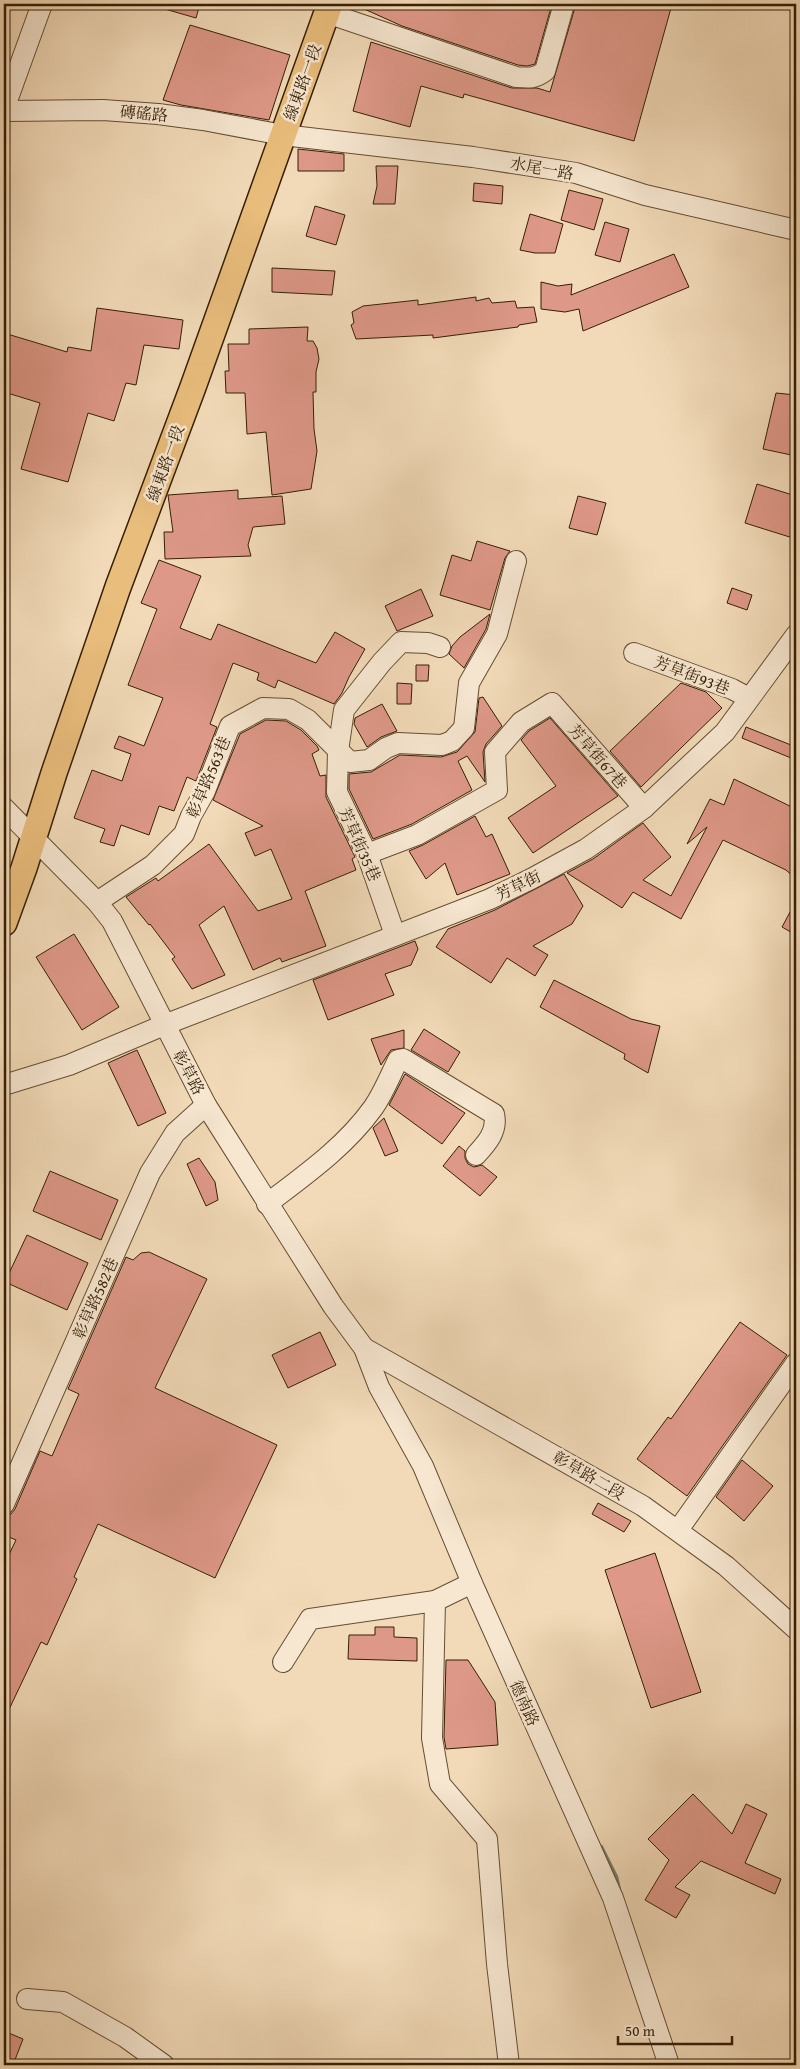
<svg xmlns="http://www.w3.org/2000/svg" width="800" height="2069" font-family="'Gentium Book Plus','Noto Serif TC',serif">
<rect width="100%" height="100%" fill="#f2dab8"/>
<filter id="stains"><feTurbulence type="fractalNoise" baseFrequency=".004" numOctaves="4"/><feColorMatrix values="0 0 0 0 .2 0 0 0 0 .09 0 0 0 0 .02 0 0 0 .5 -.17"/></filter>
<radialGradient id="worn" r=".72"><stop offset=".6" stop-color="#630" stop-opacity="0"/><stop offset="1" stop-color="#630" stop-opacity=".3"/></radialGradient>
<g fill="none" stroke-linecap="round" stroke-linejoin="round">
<path stroke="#727d6a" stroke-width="4.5" d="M601,1847L616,1877L619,1890"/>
</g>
<g fill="#de9888" stroke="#351f05">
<path d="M158,4H200L196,18L158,7Z"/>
<path d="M353,4H552L535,64L527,66L518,65L402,26Z"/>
<path d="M576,4H654L671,8L634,141L464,94L463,98L421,86L410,127L353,111L371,42L512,88H537L550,92Z"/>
<path d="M190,25L290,55L269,120L181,105L163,100Z"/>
<path d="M298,149L344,154V171H298Z"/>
<path d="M376,166H398L395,204H373L377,186Z"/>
<path d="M474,183L503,186L502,204L473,201Z"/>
<path d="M569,190L603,199L594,230L561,220Z"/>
<path d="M315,206L345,215L336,245L306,236Z"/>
<path d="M530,214L563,224L555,253H535L520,250Z"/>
<path d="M605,222L629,229L620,262L595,255Z"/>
<path d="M674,254L689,287L583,331L579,309L565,312L541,309V282L558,286L572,284L571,295Z"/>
<path d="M272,268L335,271L332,295L272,292Z"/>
<path d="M476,297V301L489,298L492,303L515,301L517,308L534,307L537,322L519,325L518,327L433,338V335L356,339L351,325L354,323L352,312L363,306L418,300V305Z"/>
<path d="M97,308L183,320L179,349L144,345L136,385L126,383L114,421L88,413L68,482L21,469L40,403L4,392V333L67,352L68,347L91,351Z"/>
<path d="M308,327L307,341H313L317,348L319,359L316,372V392H313L314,429L317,451L311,489L272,495L266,432L247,434L245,393H226L225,371H229L228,344H249V329Z"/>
<path d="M776,393L796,395V456L763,449Z"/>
<path d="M757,484L796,496V539L745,523Z"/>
<path d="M238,490V499L282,496L285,524L253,527L248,545L251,556L165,559L164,532H173L168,495Z"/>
<path d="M578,496L606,503L597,535L569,528Z"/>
<path d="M477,541L510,551L505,558L490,610L440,595L452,555L471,561Z"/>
<path d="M159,560L201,576L180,628L211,640L218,624L316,663L335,632L365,649L349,677L342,693L334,704L278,680L275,688L257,680L259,673L233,663L210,724L217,727L196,781L187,777L174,811L159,806L149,835L121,825L114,846L100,842L105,829L74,818L92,770L122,781L131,754L114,748L119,736L144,746L163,698L128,685L157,609L141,603Z"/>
<path d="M732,588L752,595L747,610L727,603Z"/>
<path d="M421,589L433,616L397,631L385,606Z"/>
<path d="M490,614L486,629L464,668L449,654L452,646L460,637Z"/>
<path d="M416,665H429L428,681H416Z"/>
<path d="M397,683L412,684L411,704H397Z"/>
<path d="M681,683L706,692L722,708L641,787L610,751Z"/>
<path d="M483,697L502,726L486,744L483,752L485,782L467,756L458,761L472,790L412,824L373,839L349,789V774L371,772L400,755L441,757L457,752L475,732L479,698Z"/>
<path d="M382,704L397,731L381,737L367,747L354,724L355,718Z"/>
<path d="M550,718L618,796L533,853L508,818L556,786L521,740L529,731Z"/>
<path d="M266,720L286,721L301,730L317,746L319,750L312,754L320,776L326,775V797L355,857L352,859L356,870L305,891L326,946L282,962L280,958L253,970L224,906L199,925L225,975L192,989L172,959L175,957L150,924L149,925L126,897L156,878L158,881L209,844L258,911L292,899L271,849L255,856L245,833L263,826L213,800L240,734Z"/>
<path d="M746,727L796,747V760L742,738Z"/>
<path d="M734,779L796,809V879L786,870L723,840L681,919L633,892L622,908L567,873L593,859L643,823L671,857L643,880L671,896L707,827L687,844L710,799L724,805Z"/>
<path d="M475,816L486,837L492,834L510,874L457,895L445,863L426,879L409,851L423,845Z"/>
<path d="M564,874L583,906L572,924L533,946L548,955L535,976L507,958L491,983L436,947L448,929L495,910Z"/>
<path d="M796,901V935L782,927Z"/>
<path d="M74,934L119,1007L82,1030L36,957Z"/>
<path d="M415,941L418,949L411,965L385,974L394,995L328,1020L313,980Z"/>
<path d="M554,980L631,1019L660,1026L648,1073L624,1059L625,1054L540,1007Z"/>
<path d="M424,1029L460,1052L448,1072L411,1050Z"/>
<path d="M404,1030V1048L391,1050L381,1065L371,1039Z"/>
<path d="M137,1050L166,1113L138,1126L108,1063Z"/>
<path d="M405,1074L465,1113L442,1144L389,1105Z"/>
<path d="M384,1118L398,1151L385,1156L373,1128Z"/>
<path d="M459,1146L465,1151V1158L468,1164L474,1167L482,1165L497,1177L480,1196L443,1166Z"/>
<path d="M199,1158L215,1182L218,1200L206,1206L187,1164Z"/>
<path d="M50,1171L118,1200L101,1240L33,1211Z"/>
<path d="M27,1235L88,1263L67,1310L5,1282Z"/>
<path d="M149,1252L207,1279L155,1388L277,1445L215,1578L98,1524L74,1577L77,1579L47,1645L41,1642L4,1720V1565L16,1540L4,1535V1516L11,1514L15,1509L40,1451L52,1456L79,1394L68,1389L126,1257L133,1260L141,1253Z"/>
<path d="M740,1322L787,1355L687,1496L637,1459L668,1417L671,1419Z"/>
<path d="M320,1332L336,1365L288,1388L272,1355Z"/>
<path d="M742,1460L773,1486L744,1521L716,1497Z"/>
<path d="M598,1503L631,1521L624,1532L592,1514Z"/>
<path d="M655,1553L701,1692L651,1708L605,1570Z"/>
<path d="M375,1627H394V1637L417,1638V1661L348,1659L349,1635H375Z"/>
<path d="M446,1660H468L495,1702L498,1745L446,1749L444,1737Z"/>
<path d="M693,1794L732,1834L746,1804L767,1814L745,1863L781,1879L775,1894L701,1861L675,1887L690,1895L676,1918L645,1900L669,1860L648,1839Z"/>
<path d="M4,2031L23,2039L13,2065H4Z"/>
</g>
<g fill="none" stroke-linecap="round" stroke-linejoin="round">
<g stroke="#644e32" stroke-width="22">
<g id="minor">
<path d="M327,13L516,77C528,78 535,79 545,71L564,4"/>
<path d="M4,109L42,4"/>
<path d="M4,111L103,110L158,114L203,120L283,135L473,157L576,173L645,195L796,230"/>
<path d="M634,653L732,689L749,698"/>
<path d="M4,808L97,902L112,921L206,1105L333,1306L364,1348L379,1387L423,1466L472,1583L613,1898L669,2065"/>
<path d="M367,854L417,835L497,790L495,752L521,722L552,703L644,808"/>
<path d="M97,902L153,865L184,834L191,816L205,791L230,726L263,708L289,709L308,720L350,762L369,760L386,748L398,743L442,745L452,741L464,728L469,683L497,634L516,561"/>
<path d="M395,935L367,854L337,792L338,751L344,710L382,662L401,642L428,643L440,647"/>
<path d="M4,1085L69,1065L164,1025L490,899L531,879L586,849L644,808L725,732L796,635"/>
<path d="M267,1204C305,1175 345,1147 373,1108C383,1094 390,1076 398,1060L403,1059L494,1114C498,1131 487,1143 476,1155"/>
<path d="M364,1348L643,1506L726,1566L796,1629"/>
<path d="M4,1504L150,1173L175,1133L206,1105"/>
<path d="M678,1530L796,1363"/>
<path d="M435,1601L432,1738L440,1784L487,1839L497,1964L509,2065"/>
<path d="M283,1662L310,1619L435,1601L472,1583"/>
<path d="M27,1999L63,2002L125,2037L164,2065"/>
</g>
</g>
<g stroke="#351f05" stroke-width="28">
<path id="major" d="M4,923L24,868L54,773L118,587L193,387L330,4"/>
</g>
<use href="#minor" stroke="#f7e7d1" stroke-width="20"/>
<use href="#major" stroke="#e9bd7c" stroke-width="25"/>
</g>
<g text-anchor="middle" stroke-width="5" stroke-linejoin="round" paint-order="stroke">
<g font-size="16" fill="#351f05" stroke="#f7e7d1">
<text transform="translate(302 82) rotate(-70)" y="6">線東路一段</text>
<text transform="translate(144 113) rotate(5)" y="6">磚磘路</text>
<text transform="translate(542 168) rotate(10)" y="6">水尾一路</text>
<text transform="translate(165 463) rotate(-70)" y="6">線東路一段</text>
<text transform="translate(692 675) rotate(21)" y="6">芳草街93巷</text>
<text transform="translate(598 756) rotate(49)" y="6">芳草街67巷</text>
<text transform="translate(208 777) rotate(-67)" y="6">彰草路563巷</text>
<text transform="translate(360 844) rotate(66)" y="6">芳草街35巷</text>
<text transform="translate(518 885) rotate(-26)" y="6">芳草街</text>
<text transform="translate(189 1072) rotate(62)" y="6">彰草路</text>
<text transform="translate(95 1298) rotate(-66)" y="6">彰草路582巷</text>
<text transform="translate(589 1475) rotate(30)" y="6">彰草路二段</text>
<text transform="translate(525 1703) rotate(66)" y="6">德南路</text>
</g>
</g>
<rect width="800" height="2069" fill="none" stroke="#f2dab8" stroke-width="20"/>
<rect x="5" y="5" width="790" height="2059" fill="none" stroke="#351f05" stroke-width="2.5"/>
<rect x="10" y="10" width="780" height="2049" fill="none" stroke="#351f05"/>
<path d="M618 2036v8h114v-8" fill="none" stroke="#351f05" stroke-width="2.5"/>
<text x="625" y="2036" font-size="15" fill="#351f05" stroke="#f7e7d1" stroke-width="4" paint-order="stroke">50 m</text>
<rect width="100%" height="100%" filter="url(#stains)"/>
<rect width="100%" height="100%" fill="url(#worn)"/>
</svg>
